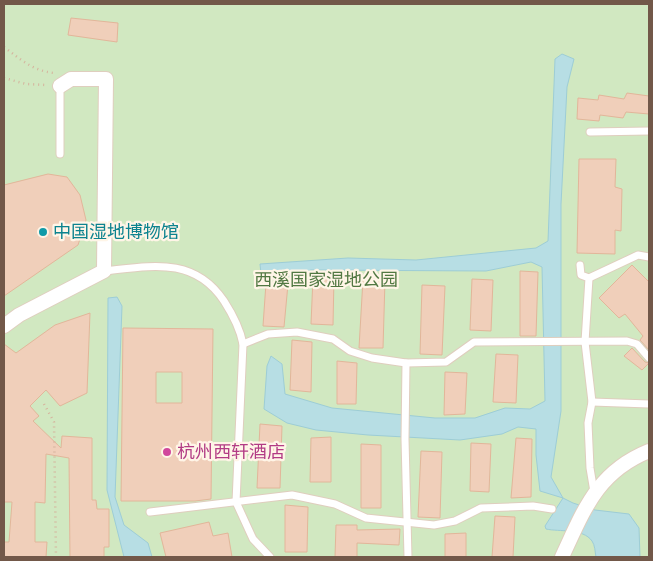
<svg xmlns="http://www.w3.org/2000/svg" width="653" height="561" font-family="Karla,'Noto Sans SC',sans-serif">
<rect width="100%" height="100%" fill="#fcf1e1"/>
<rect fill="#d1e8c1" x="4" y="4" width="645" height="553"/>
<g fill="#b7dee4" stroke="#9dcdd6">
<path d="M562,54L574,59L567,87L561,204V411L551,477L563,498L573,503L595,510L629,514L639,528L640,557H596C595,552 595,545 592,541C583,528 559,532 546,529L545,526L563,498L540,491L536,455V429L518,427L502,434L460,440L368,435L316,430L287,423L264,409L267,366L271,356L282,364L285,394L332,408L435,418H475L505,408L530,409L545,401L542,267L531,262L486,271L311,270L287,277L261,274L260,264L348,258L416,260L536,248L548,241L555,59Z"/>
<path d="M117,297L122,306L115,497L124,525L148,543L152,557H124L107,490L108,298Z"/>
</g>
<g fill="#f0cfba" stroke="#e2b69a" fill-rule="evenodd">
<path d="M71,18L118,23L117,42L68,35Z"/>
<path d="M627,93L649,96V114L626,112L623,118L600,115L599,121L577,119L578,98L598,100L599,95L624,99Z"/>
<path d="M579,159H616L615,187L622,189L621,231L615,230V254L577,253Z"/>
<path d="M48,174L67,177L80,195L86,220L78,245L4,296V185Z"/>
<path d="M632,265L649,282V350L640,340L643,336L625,314L619,318L599,298Z"/>
<path d="M520,271L538,272L536,336H520Z"/>
<path d="M313,277H334L333,325L311,324Z"/>
<path d="M363,279L385,280L383,348H359Z"/>
<path d="M472,279L493,280L491,331L470,330Z"/>
<path d="M266,283L288,284L284,327L263,326Z"/>
<path d="M422,285L445,286L442,355L420,354Z"/>
<path d="M90,313L87,393L60,406L46,390L30,406L39,416L33,421L61,448L62,436L92,438V500H96L97,509H109V547H104V557H70L69,458L46,454L45,503L35,502V542H47L46,557H4V542H9L12,502H4V344L16,353L55,325Z"/>
<path d="M123,328L213,329L211,499L195,501H121ZM156,372H182V403H156Z"/>
<path d="M292,340L312,342L311,392L290,390Z"/>
<path d="M632,348L645,362L649,363L642,370L624,356Z"/>
<path d="M496,354L518,355L516,403L493,402Z"/>
<path d="M337,361L357,363L356,404H337Z"/>
<path d="M445,372L467,373L465,414L444,415Z"/>
<path d="M260,424L282,426L280,488H257Z"/>
<path d="M331,437V482H310L311,438Z"/>
<path d="M516,438L532,439L531,497L511,498Z"/>
<path d="M471,443L491,444L489,492L470,491Z"/>
<path d="M361,444L381,445V508H361Z"/>
<path d="M421,451L442,452L440,518L418,517Z"/>
<path d="M285,505L308,507L307,552H285Z"/>
<path d="M495,516L515,517L513,557H492Z"/>
<path d="M209,522L213,536L228,533L232,557H166L160,533Z"/>
<path d="M336,525H357V530L400,529L399,545L357,543V557H335Z"/>
<path d="M466,533V557H445V534Z"/>
</g>
<g fill="none" stroke-linecap="round" stroke-linejoin="round">
<g stroke="#dfcebe" stroke-width="9">
<g id="lane">
<path d="M60,86V154"/>
<path d="M590,132L649,131"/>
<path d="M580,265L581,275L589,278L585,342L592,402L588,423L590,468L594,492"/>
<path d="M104,271C151,266 194,256 224,301C233,315 240,328 243,344L236,502L253,539L270,557"/>
<path d="M589,278L638,255L649,257"/>
<path d="M243,344L268,334L297,332L333,339L350,351L372,358L406,363L446,362L474,342L627,341L637,344L649,358"/>
<path d="M406,363L405,439L408,557"/>
<path d="M592,402L649,404"/>
<path d="M150,512L292,495L335,504L366,518L434,525L455,521L481,508L533,506L552,509"/>
</g>
</g>
<g stroke="#dfcebe" stroke-width="16">
<g id="street">
<path d="M4,326L19,315L104,271L106,79H71L60,86"/>
<path d="M562,557C584,510 597,472 649,451"/>
</g>
</g>
<g stroke="#d5b39d" stroke-width="2.5" stroke-dasharray="1 4" stroke-linecap="butt">
<path d="M4,47C20,59 33,71 54,73"/>
<path d="M4,78L26,84L46,85"/>
<path d="M44,404L54,422L56,557"/>
</g>
<use href="#lane" stroke="#fff" stroke-width="7"/>
<use href="#street" stroke="#fff" stroke-width="14"/>
</g>
<circle fill="#0f9aa8" stroke="#fff5e7" stroke-width="2" cx="43" cy="232" r="5"/>
<circle fill="#d1479c" stroke="#fff5e7" stroke-width="2" cx="167" cy="452" r="5"/>
<g text-anchor="middle" stroke-width="4.5" stroke-linejoin="round" paint-order="stroke">
<g font-size="18" fill="#0d838f" stroke="#fff5e7" text-anchor="start">
<text x="53" y="238">中国湿地博物馆</text>
</g>
<g font-size="18" fill="#517842" stroke="#fff5e7">
<text x="326" y="286">西溪国家湿地公园</text>
</g>
<g font-size="18" fill="#b23c85" stroke="#fff5e7" text-anchor="start">
<text x="177" y="458">杭州西轩酒店</text>
</g>
</g>
<rect width="653" height="561" fill="none" stroke="#725849" stroke-width="10"/>
</svg>
